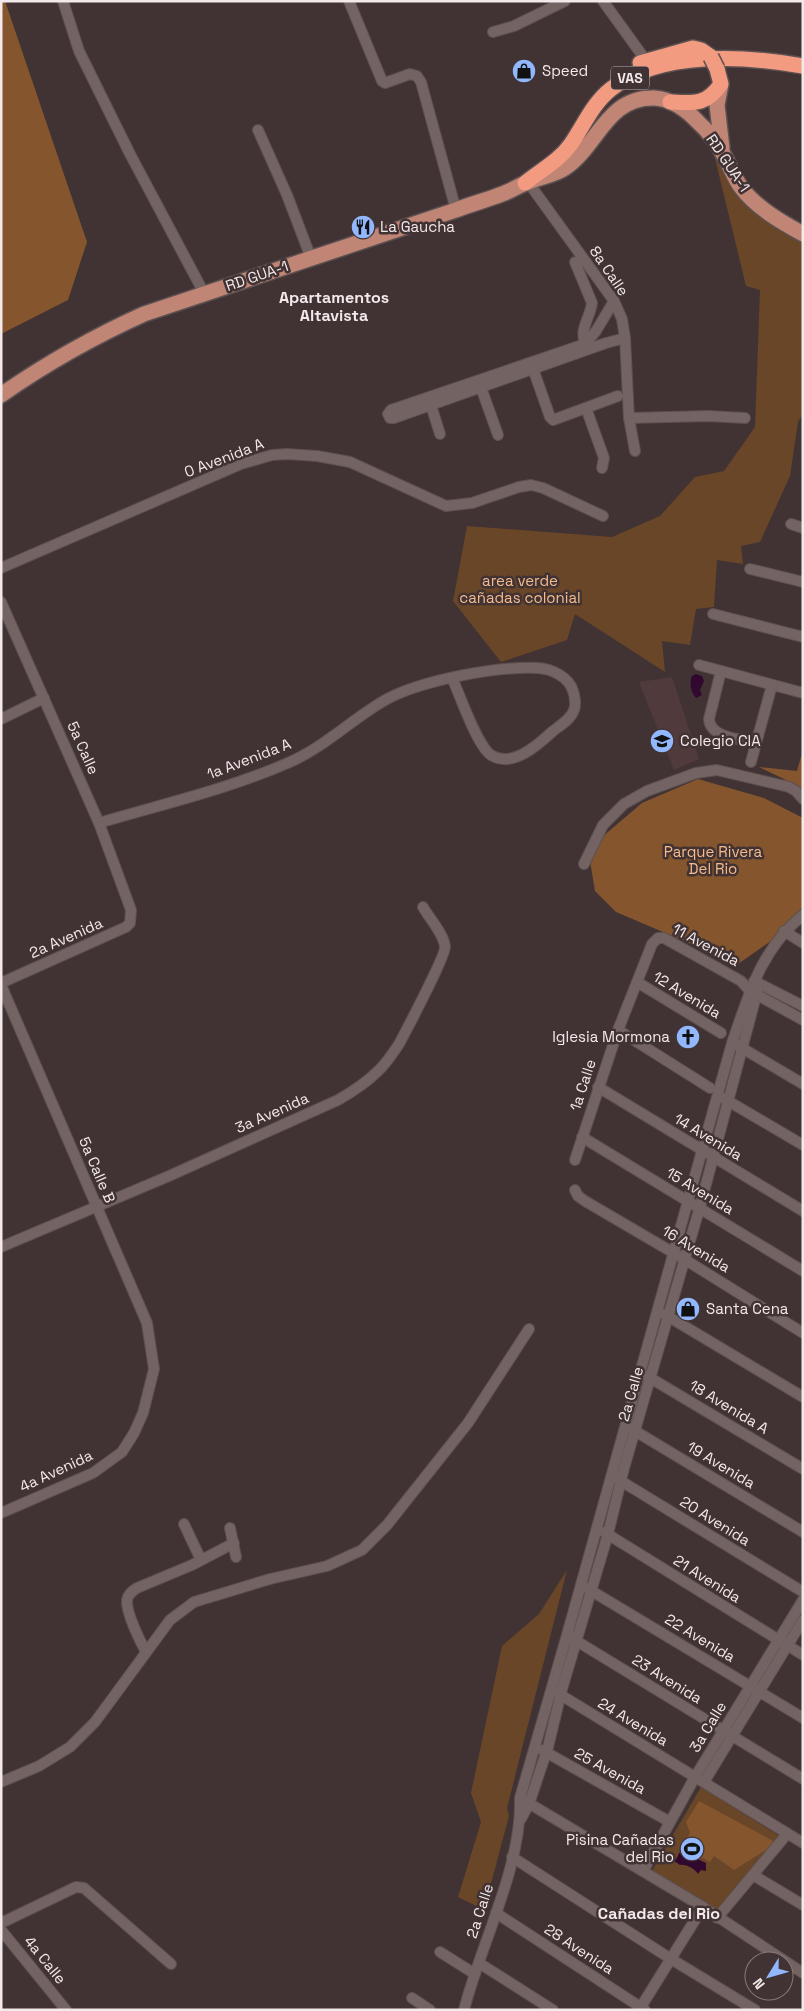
<svg xmlns="http://www.w3.org/2000/svg" width="804" height="2011" font-family="'Space Grotesk',sans-serif">
<rect width="100%" height="100%" fill="#413233"/>
<path fill="#503a3c" d="M672,677L699,759L674,770L639,682Z"/>
<g fill="#694628">
<path d="M712,146L736,190L777,229L803,242V414L798,422L790,476L760,542L741,546L743,564L717,560L714,607L696,609L690,645L662,641L665,672L575,614L567,640L501,662L453,601L467,526L612,537L660,516L695,477L724,471L755,427L760,290L746,286Z"/>
<path d="M567,1570L507,1808L509,1816L484,1910L458,1897L481,1822L471,1793L502,1646L539,1614Z"/>
<path d="M701,1787L781,1837L717,1917L652,1871Z"/>
</g>
<g fill="#85562d">
<path d="M1,1H5L87,242L68,300L1,334Z"/>
<path d="M803,750V798L784,779L759,767L797,771Z"/>
<path d="M698,779L764,798L803,818V907L778,936L738,964L616,912L595,891L588,849L642,803Z"/>
<path d="M699,1801L777,1843L734,1870L714,1856L710,1862L682,1846L690,1833L686,1822Z"/>
</g>
<g fill="#31092f">
<path d="M696,674L702,676L704,681L700,690L702,695L696,698C691,693 689,682 692,676Z"/>
<path d="M687,1851L693,1857L706,1863V1871L701,1870L698,1874C695,1869 686,1864 680,1865L674,1861L677,1858L679,1853Z"/>
</g>
<g fill="none" stroke-linecap="round" stroke-linejoin="round">
<g stroke="#5c5050" stroke-width="12">
<g id="street">
<path d="M63,1L79,51L130,154L204,293"/>
<path d="M349,1L382,81L385,83L410,74L417,76L421,82L456,210"/>
<path d="M603,1L642,55L644,61"/>
<path d="M493,32L514,26L565,1"/>
<path d="M258,130L287,195L311,258"/>
<path d="M528,182L614,301L622,319L625,338L629,418L635,451"/>
<path d="M575,262L592,303C590,319 577,331 587,347"/>
<path d="M614,301L596,331L585,344L391,410L388,414L390,418H394L606,343L625,338"/>
<path d="M531,363L550,417L553,420L618,396"/>
<path d="M479,382L498,435"/>
<path d="M429,399L440,434"/>
<path d="M586,408L604,458L602,468"/>
<path d="M629,418L708,416L745,418"/>
<path d="M791,524L803,528"/>
<path d="M1,568L241,464L272,455L287,454L317,456L350,462L446,506L472,503L519,487L531,485L543,488L603,516"/>
<path d="M750,569L803,582"/>
<path d="M1,602L99,823L131,910L130,923L126,927L1,983"/>
<path d="M713,614L803,637"/>
<path d="M699,665L803,693"/>
<path d="M721,671L709,719C710,738 741,739 756,743"/>
<path d="M1,719L44,698"/>
<path d="M751,762L772,685"/>
<path d="M99,823C163,804 229,789 290,762C326,746 353,718 387,699C423,680 497,666 538,668C552,669 569,677 573,691C575,696 576,706 574,710C571,719 561,725 553,731C539,744 512,769 491,755C477,746 460,695 452,678"/>
<path d="M584,864L603,825L624,804L647,791L696,773L717,770L789,787L796,791L803,799"/>
<path d="M784,931L803,943"/>
<path d="M754,981L803,1006"/>
<path d="M637,982L721,1033"/>
<path d="M1,985L147,1323L154,1369L143,1413L134,1433L122,1452L93,1473L1,1513"/>
<path d="M618,1030L710,1088"/>
<path d="M737,1045L803,1084"/>
<path d="M598,1087L803,1211"/>
<path d="M723,1098L803,1145"/>
<path d="M582,1137L803,1271"/>
<path d="M575,1160L618,1030L652,944L658,938H664L741,981L750,991L803,1020"/>
<path d="M575,1190L578,1196L585,1201L684,1259L803,1333"/>
<path d="M1,1247L169,1176L338,1100C352,1092 366,1083 378,1071C386,1064 393,1053 399,1044C406,1031 445,957 445,947C444,934 429,918 423,907"/>
<path d="M664,1314L803,1397"/>
<path d="M647,1376L803,1469"/>
<path d="M630,1428L803,1532"/>
<path d="M616,1478L803,1592"/>
<path d="M184,1524L201,1560"/>
<path d="M230,1528L236,1557"/>
<path d="M604,1532L803,1655"/>
<path d="M585,1587L803,1718"/>
<path d="M570,1637L803,1779"/>
<path d="M146,1652C140,1641 126,1613 127,1600C128,1594 132,1591 137,1588L192,1565L234,1543"/>
<path d="M556,1692L803,1843"/>
<path d="M542,1750L670,1822"/>
<path d="M1,1782L39,1766L70,1747L95,1722L170,1620L194,1602L270,1579L327,1566L362,1550L387,1525L468,1423L529,1329"/>
<path d="M704,1782L803,1620"/>
<path d="M525,1801L703,1907L803,1973"/>
<path d="M521,1819L529,1804L548,1747L562,1689L608,1534L624,1468L701,1203L759,985"/>
<path d="M512,1857L671,1959L755,2010"/>
<path d="M643,1871L695,1777L803,1600"/>
<path d="M753,1875L803,1905"/>
<path d="M496,1913L645,2010"/>
<path d="M717,1918L787,1834"/>
<path d="M1,1923L76,1887L84,1888L171,1964"/>
<path d="M1,1930L66,2010"/>
<path d="M440,1952L475,1974"/>
<path d="M479,1963L553,2010"/>
<path d="M412,1998L430,2010"/>
<path d="M464,2010C481,1943 522,1867 520,1798L567,1635L732,1043C749,994 761,949 803,915"/>
<path d="M639,2010L703,1907"/>
</g>
</g>
<g stroke="#5c5050" stroke-width="18">
<g id="primary">
<path d="M721,84L717,105L722,148"/>
<path d="M1,395C47,363 93,337 144,314L456,210C471,204 487,200 502,194C511,191 518,186 526,183C539,177 553,176 565,168C598,146 606,97 654,98C672,99 687,110 699,123C708,131 716,142 722,152C729,164 733,175 740,186C755,207 781,222 803,234"/>
</g>
</g>
<g stroke="#5c5050" stroke-width="18">
<g id="highway">
<path d="M640,63L693,48L701,50L711,57"/>
<path d="M670,102C693,103 706,106 721,84L717,69"/>
<path d="M525,183C541,170 559,161 571,144C584,125 593,103 611,89C660,50 746,56 803,66"/>
</g>
</g>
<use href="#street" stroke="#746363" stroke-width="10"/>
<use href="#primary" stroke="#c08575" stroke-width="15"/>
<use href="#highway" stroke="#f39b81" stroke-width="15"/>
<g stroke="#5c5050" stroke-width="18" stroke-linecap="butt">
<path id="highway-bridge" d="M711,57L717,69"/>
</g>
<use href="#highway-bridge" stroke="#f39b81" stroke-width="15"/>
</g>
<defs>
<g id="shop-disc" transform="scale(1.25)"><circle r="9.5" fill="#92b7fd" stroke="#413233"/><path d="M-5-2.5h2.3a2.7 3.5 0 0 1 5.4 0H5L5.5 6h-11ZM-1.5-2.5h3a1.5 2.3 0 0 0-3 0Z" fill="#111"/></g>
<g id="restaurant-disc" transform="scale(1.25)"><circle r="9.5" fill="#92b7fd" stroke="#413233"/><path d="M-5-6h1v4h1v-4h1v4h1v-4h1v5L-1.5 .5V6h-2V.5L-5-1ZM5-6V6H3V1.5H1.5Q1.5-4 5-6Z" fill="#111"/></g>
<g id="school-disc" transform="scale(1.25)"><circle r="9.5" fill="#92b7fd" stroke="#413233"/><path d="M0-5L7-2L0 1L-7-2ZM-4 1L0 2.5L4 1V4Q0 6-4 4Z" fill="#111"/></g>
<g id="church-disc" transform="scale(1.25)"><circle r="9.5" fill="#92b7fd" stroke="#413233"/><path d="M-1.2-6h2.4v3.5h3.3v2.4h-3.3V6h-2.4V-.1h-3.3v-2.4h3.3Z" fill="#111"/></g>
<g id="stadium-disc" transform="scale(1.25)"><circle r="9.5" fill="#92b7fd" stroke="#413233"/><path d="M0-5a6.5 5 0 1 0 0 10a6.5 5 0 1 0 0-10ZM-3.5-1.8h7v3.6h-7Z" fill="#111"/></g>
</defs>
<g fill-rule="evenodd">
<use href="#shop-disc" x="524" y="71"/>
<use href="#restaurant-disc" x="363" y="227"/>
<use href="#school-disc" x="662" y="741"/>
<use href="#church-disc" x="688" y="1037"/>
<use href="#shop-disc" x="688" y="1309"/>
<use href="#stadium-disc" x="692" y="1849"/>
</g>
<g text-anchor="middle" stroke-width="5" stroke-linejoin="round" paint-order="stroke">
<rect fill="#413233" stroke="#beb2b3" stroke-width="1" x="611" y="66.5" width="38" height="23" rx="4"/>
<g font-size="14" font-weight="bold" fill="#f3e9ea">
<text x="630" y="83">VAS</text>
</g>
<g font-size="15" fill="#f3e9ea" stroke="#413233" text-anchor="start">
<text x="542" y="76">Speed</text>
<text x="380" y="232">La Gaucha</text>
<text x="680" y="746">Colegio CIA</text>
<text x="670" y="1042" text-anchor="end">Iglesia Mormona</text>
<text x="706" y="1314">Santa Cena</text>
<text x="674" y="1845" text-anchor="end">Pisina Cañadas<tspan x="674" dy="17">del Rio</tspan></text>
</g>
<g font-size="15" fill="#f3e9ea" stroke="#413233">
<text transform="translate(728 163) rotate(56)" y="5">RD GUA-1</text>
<text transform="translate(609 271) rotate(56)" y="5">8a Calle</text>
<text transform="translate(257 276) rotate(-19)" y="5">RD GUA-1</text>
<text transform="translate(224 458) rotate(-21)" y="5">0 Avenida A</text>
<text transform="translate(83 748) rotate(66)" y="5">5a Calle</text>
<text transform="translate(249 759) rotate(-21)" y="5">1a Avenida A</text>
<text transform="translate(66 938) rotate(-24)" y="5">2a Avenida</text>
<text transform="translate(706 945) rotate(28)" y="5">11 Avenida</text>
<text transform="translate(687 995) rotate(31)" y="5">12 Avenida</text>
<text transform="translate(583 1085) rotate(-72)" y="5">1a Calle</text>
<text transform="translate(272 1113) rotate(-24)" y="5">3a Avenida</text>
<text transform="translate(708 1137) rotate(31)" y="5">14 Avenida</text>
<text transform="translate(97 1170) rotate(67)" y="5">5a Calle B</text>
<text transform="translate(700 1191) rotate(31)" y="5">15 Avenida</text>
<text transform="translate(696 1249) rotate(31)" y="5">16 Avenida</text>
<text transform="translate(631 1394) rotate(-74)" y="5">2a Calle</text>
<text transform="translate(729 1407) rotate(31)" y="5">18 Avenida A</text>
<text transform="translate(721 1465) rotate(31)" y="5">19 Avenida</text>
<text transform="translate(56 1471) rotate(-25)" y="5">4a Avenida</text>
<text transform="translate(715 1521) rotate(32)" y="5">20 Avenida</text>
<text transform="translate(707 1579) rotate(32)" y="5">21 Avenida</text>
<text transform="translate(700 1638) rotate(31)" y="5">22 Avenida</text>
<text transform="translate(667 1679) rotate(32)" y="5">23 Avenida</text>
<text transform="translate(633 1722) rotate(31)" y="5">24 Avenida</text>
<text transform="translate(708 1727) rotate(-59)" y="5">3a Calle</text>
<text transform="translate(610 1771) rotate(29)" y="5">25 Avenida</text>
<text transform="translate(480 1911) rotate(-72)" y="5">2a Calle</text>
<text transform="translate(579 1949) rotate(33)" y="5">28 Avenida</text>
<text transform="translate(45 1960) rotate(51)" y="5">4a Calle</text>
</g>
<g font-size="15" fill="#f5bb8c" stroke="#413233">
<text x="520" y="586">area verde<tspan x="520" dy="17">cañadas colonial</tspan></text>
<text x="713" y="857">Parque Rivera<tspan x="713" dy="17">Del Rio</tspan></text>
</g>
<g font-size="16" font-weight="bold" fill="#f3e9ea" stroke="#413233">
<text x="334" y="303">Apartamentos<tspan x="334" dy="18">Altavista</tspan></text>
<text x="659" y="1919">Cañadas del Rio</text>
</g>
</g>
<rect width="804" height="2011" fill="none" stroke="#f3e9ea" stroke-width="5"/>
<g transform="translate(769 1976) rotate(233)"><circle r="24" fill="#413233" stroke="#887b7c"/>
<path d="M0-4L9 19L0 12L-9 19Z" fill="#92b7fd"/>
<text y="-8" font-size="14" font-weight="bold" text-anchor="middle" fill="#f3e9ea">N</text>
</g>
</svg>
